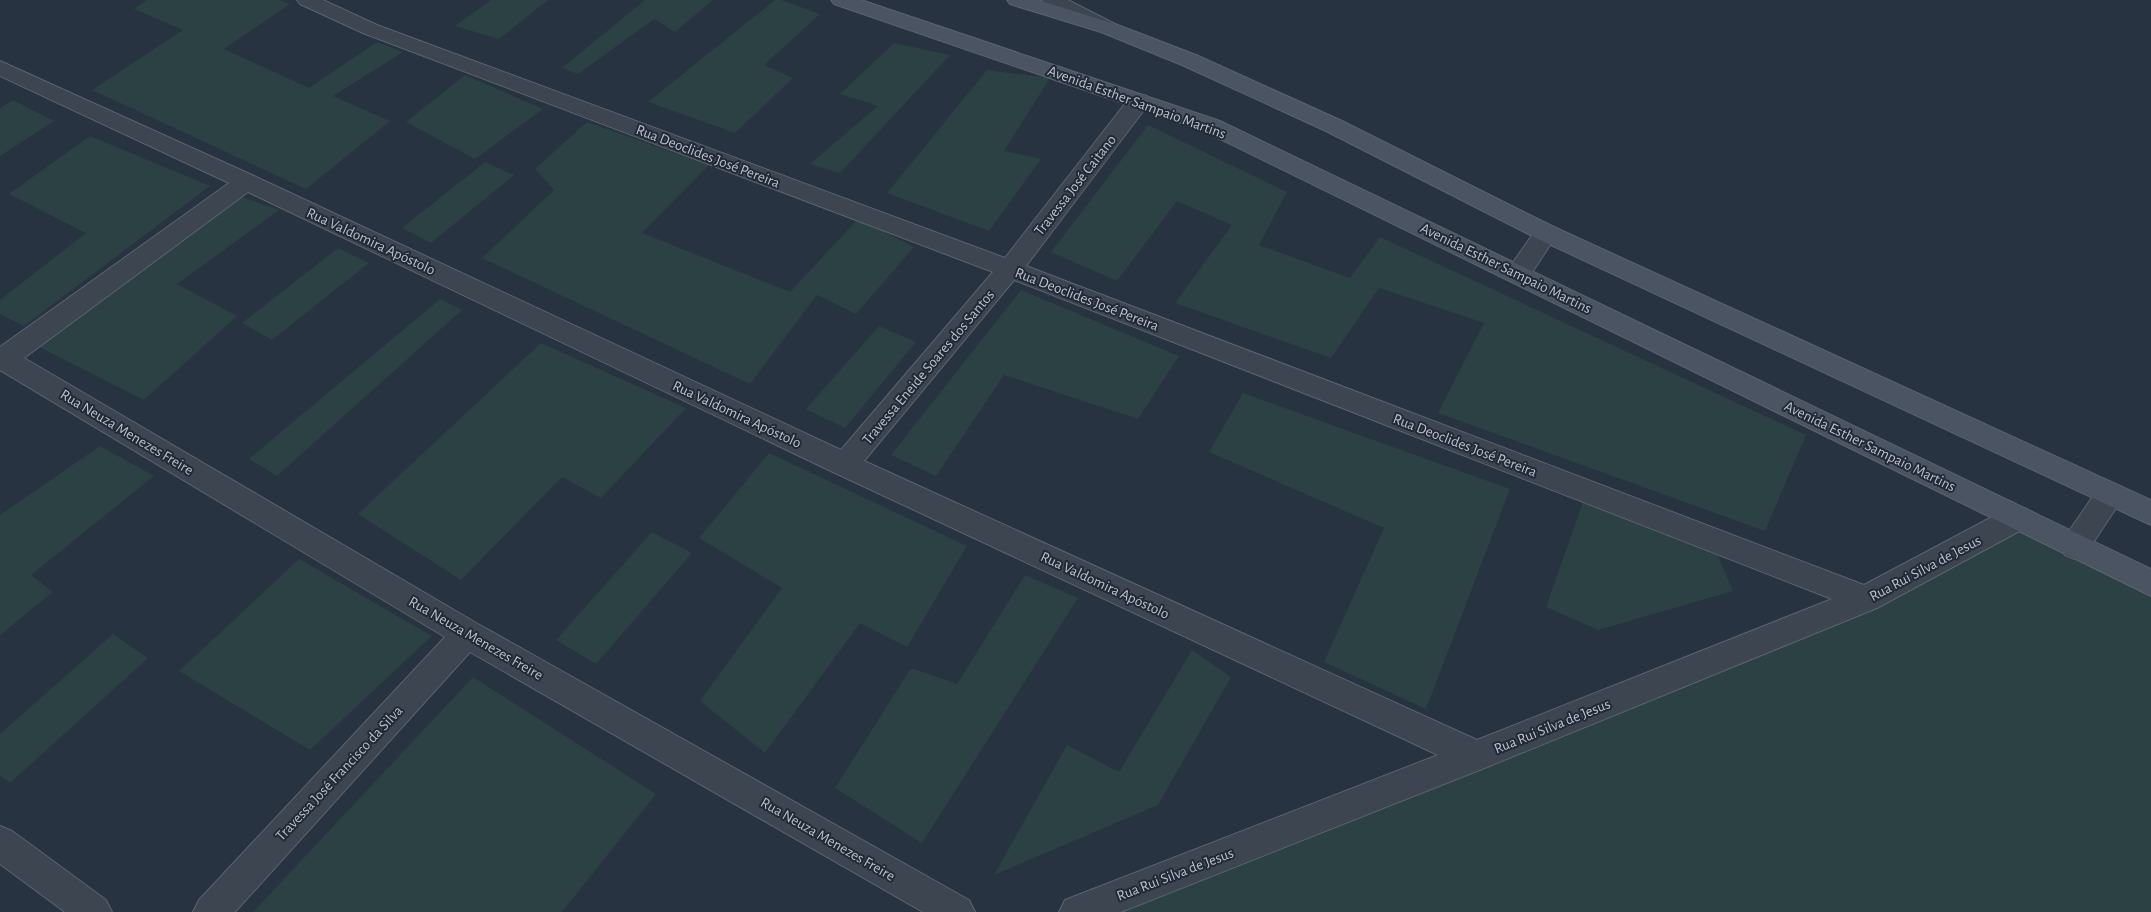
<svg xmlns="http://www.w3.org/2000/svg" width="2151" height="912" font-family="'Alegreya Sans',sans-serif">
<rect width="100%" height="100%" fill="#283341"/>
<g fill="#2b4143">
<path d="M147,0H279L290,4L224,49L309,88L377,42L403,52L333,96L390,121L306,189L92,90L183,30L134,9Z"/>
<path d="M491,0H548L499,39L455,26Z"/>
<path d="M645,0H713L675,32L654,19L578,74L562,68Z"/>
<path d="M775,0H781L820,14L764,65L793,78L735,133L648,102Z"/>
<path d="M894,43L950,55L840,173L810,164L878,106L840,94Z"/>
<path d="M987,70L1050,78L1004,151L1041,159L989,231L887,193Z"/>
<path d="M465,75L543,109L475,159L406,122Z"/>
<path d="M13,100L54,121L0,156V108Z"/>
<path d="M587,122L709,165L642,233L790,292L858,219L914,247L856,314L817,295L750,384L482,258L554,190L535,169Z"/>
<path d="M1148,125L1287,192L1259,245L1350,278L1380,237L1806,435L1765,531L1438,413L1484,323L1379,288L1331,358L1175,303L1232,225L1177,201L1117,281L1051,252Z"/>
<path d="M90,136L210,186L24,326L0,314V300L86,233L9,194Z"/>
<path d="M485,162L514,175L431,243L402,228Z"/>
<path d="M239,196L279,210L177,284L237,316L144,400L37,346Z"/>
<path d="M338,248L369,263L272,340L242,323Z"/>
<path d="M1021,290L1179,356L1138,419L1004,375L936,476L891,455Z"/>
<path d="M440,299L462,310L277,476L249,459Z"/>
<path d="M879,326L916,342L845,428L806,409Z"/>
<path d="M541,343L686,408L601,498L562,477L461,580L358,514Z"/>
<path d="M1243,393L1510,489L1426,709L1324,662L1384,528L1209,452Z"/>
<path d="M100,446L154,476L31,575L53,592L0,635V515Z"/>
<path d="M769,453L967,546L907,647L860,623L765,753L700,701L782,588L699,538Z"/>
<path d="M1583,502L1718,556L1733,591L1598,630L1546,607Z"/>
<path d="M2017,518L2151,583V912H1077L1476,756Z"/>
<path d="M652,532L692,553L596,664L556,640Z"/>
<path d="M299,559L432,636L310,750L179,671Z"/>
<path d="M1025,575L1078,598L922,843L835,788L911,668L957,684Z"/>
<path d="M113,634L148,658L10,783L0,775V734Z"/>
<path d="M1192,650L1231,677L1158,805L994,875L1067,745L1119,772Z"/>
<path d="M473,677L656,794L562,912H253Z"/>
</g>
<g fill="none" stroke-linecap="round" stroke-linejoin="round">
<g stroke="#5b636e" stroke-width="2">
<g id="street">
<path d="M297,0H323L377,25L1005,258L1131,96L1139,94L1147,96L1150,101L1147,106L1026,266L1864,585L2007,509L2017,506L2027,509L2031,518L2027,527L1877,608L1487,767L1121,912H1059L1065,900L1438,755L835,473L248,192L24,358L478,624L969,900L975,912H923L470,652L235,912H193L199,900L445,637L0,370V347L229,183L0,76V61L254,176L841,450L993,272L363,33L300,4ZM1014,280L1832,599L1477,740L864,461Z"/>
<path d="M1042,0H1068L1115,24L1118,28L1115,32L1108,34L1101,32L1045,4Z"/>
<path d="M1546,225L1554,227L1558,233L1554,239L1527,280L1518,283L1509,280L1506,274L1509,268L1538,227Z"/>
<path d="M2110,482L2120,486L2124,494L2120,502L2085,555L2075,559L2065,555L2061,546L2065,537L2100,486Z"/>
<path d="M0,826L12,831L106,900L112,912H65L0,864Z"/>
</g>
</g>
<g stroke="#5b636e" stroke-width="2">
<g id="secondary">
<path d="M831,0H861L1220,121L2151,569V596L1204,131L834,4Z"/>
<path d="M1007,0H1038L1115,24L1196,55L1342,121L1554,227L2151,500V525L1538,239L1326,131L1182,65L1101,32L1010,4Z"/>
</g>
</g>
<use href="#street" fill="#3d4551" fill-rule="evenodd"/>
<use href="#secondary" fill="#4b5463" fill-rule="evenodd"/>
</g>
<g text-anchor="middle" stroke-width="4" stroke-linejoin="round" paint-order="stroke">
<g font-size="15" fill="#bac0cb" stroke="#212a36">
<text transform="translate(1137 102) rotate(20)" y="5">Avenida Esther Sampaio Martins</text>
<text transform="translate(708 156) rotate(21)" y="5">Rua Deoclides José Pereira</text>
<text transform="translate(1075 185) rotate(-52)" y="5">Travessa José Caitano</text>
<text transform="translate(371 241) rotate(25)" y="5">Rua Valdomira Apóstolo</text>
<text transform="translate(1506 268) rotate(26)" y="5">Avenida Esther Sampaio Martins</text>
<text transform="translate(1087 299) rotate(21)" y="5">Rua Deoclides José Pereira</text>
<text transform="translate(928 367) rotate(-50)" y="5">Travessa Eneide Soares dos Santos</text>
<text transform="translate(737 414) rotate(25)" y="5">Rua Valdomira Apóstolo</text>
<text transform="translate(127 432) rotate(31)" y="5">Rua Neuza Menezes Freire</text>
<text transform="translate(1465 445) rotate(21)" y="5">Rua Deoclides José Pereira</text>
<text transform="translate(1870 446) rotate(26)" y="5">Avenida Esther Sampaio Martins</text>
<text transform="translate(1925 568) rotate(-28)" y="5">Rua Rui Silva de Jesus</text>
<text transform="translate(1105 585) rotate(25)" y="5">Rua Valdomira Apóstolo</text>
<text transform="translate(476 638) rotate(30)" y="5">Rua Neuza Menezes Freire</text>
<text transform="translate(1552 726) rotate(-22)" y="5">Rua Rui Silva de Jesus</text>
<text transform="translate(339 773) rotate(-47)" y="5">Travessa José Francisco da Silva</text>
<text transform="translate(828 839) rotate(30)" y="5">Rua Neuza Menezes Freire</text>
<text transform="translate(1175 874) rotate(-21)" y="5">Rua Rui Silva de Jesus</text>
</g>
</g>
</svg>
